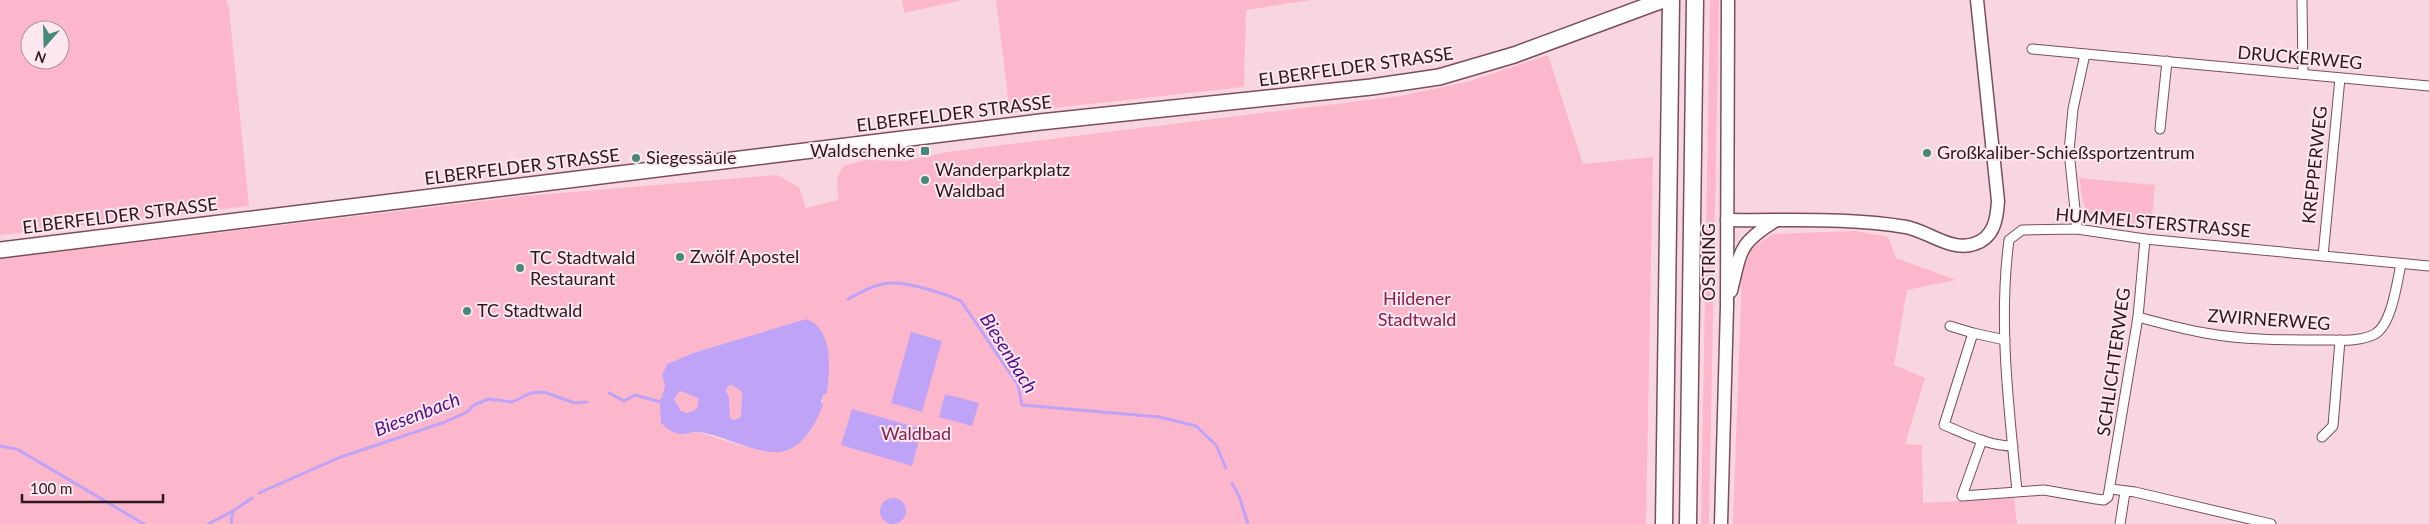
<svg xmlns="http://www.w3.org/2000/svg" width="2429" height="524" font-family="Lato,sans-serif">
<rect width="100%" height="100%" fill="#f8d6e1"/>
<g fill="#fdb7cd" fill-rule="evenodd">
<path d="M0,0H226L229,8L249,206L0,235ZM30,30H60V60H30Z"/>
<path d="M902,0H962L904,13Z"/>
<path d="M996,0H1312L1246,10L1244,87L1010,113Z"/>
<path d="M1710,0H1719L1709,524H1701Z"/>
<path d="M1548,55L1583,164L1653,157L1646,524H0V259L524,196L777,175L799,187L806,208L838,200L837,178L843,166L865,160L906,161L946,152L1400,96L1467,82ZM806,319C833,329 830,370 827,393L823,395L822,404L791,449C770,458 720,438 697,432L685,434L661,417L665,386L662,375L667,364L693,353Z"/>
<path d="M2079,178L2155,185L2151,227C2131,225 2093,228 2084,205C2081,196 2081,187 2079,178Z"/>
<path d="M1855,231L1888,237L1896,258L1956,280L1907,290L1894,365L1925,378L1905,444L1922,445L1923,503L2014,498L2017,524H1733L1742,270L1753,248L1772,234Z"/>
<path d="M732,385L742,392L741,417L734,420L730,418L729,397L726,391L728,386Z"/>
<path d="M680,391L699,398C700,408 696,411 687,413L681,411L674,399Z"/>
</g>
<g fill="#bea3f7" fill-rule="evenodd">
<path d="M806,319C834,329 830,370 827,393L823,395L821,402L823,405C817,421 804,446 785,451C762,458 721,433 696,432C691,432 686,435 681,434C673,433 666,428 661,423L660,404L665,386L662,375L667,364L693,353ZM732,385L742,392L741,417L734,420L730,418L729,397L726,391L728,386ZM680,391L698,398C700,408 696,411 687,413L681,411L674,399Z"/>
<path d="M911,332L942,341L922,412L891,403Z"/>
<path d="M945,394L979,403L972,426L939,417Z"/>
<path d="M852,409L922,429L912,466L841,445Z"/>
<circle cx="893" cy="511" r="13"/>
</g>
<g fill="none" stroke-linecap="round" stroke-linejoin="round">
<g stroke="#bea3f7" stroke-width="3">
<path d="M848,299C862,292 876,283 892,283C909,282 946,294 961,301L1018,385L1022,405L1159,417L1196,426L1216,445L1226,468"/>
<path d="M609,393L624,401L635,395L660,402L662,399"/>
<path d="M0,446L17,449L144,524"/>
<path d="M1232,483L1239,496L1248,524"/>
<path d="M259,493L338,458L445,422L467,412L474,405L489,399L512,402L531,393L544,392L575,403L587,402"/>
<path d="M208,524L233,511L252,498"/>
<path d="M231,524L233,511"/>
</g>
<g stroke="#7b4d5d" stroke-width="11">
<g id="minor">
<path d="M2302,0L2303,74"/>
<path d="M2032,49L2429,86"/>
<path d="M2160,129L2167,61"/>
<path d="M2077,229L2069,151L2073,109L2085,54"/>
<path d="M2323,256L2340,78"/>
<path d="M2138,317C2160,323 2182,329 2205,333C2243,340 2283,340 2323,340C2339,340 2360,342 2375,334C2392,324 2397,282 2401,264"/>
<path d="M1950,326L1973,333"/>
<path d="M2005,340L1973,333L1944,425C1966,434 1988,446 2013,446"/>
<path d="M2322,437L2333,426L2340,340"/>
<path d="M1982,440L1962,496L2044,490L2096,499L2104,500L2108,497L2138,317L2145,239"/>
<path d="M2111,489L2135,492L2271,524"/>
<path d="M2017,491C2009,408 1998,323 2009,240L2022,230L2077,229L2145,239L2429,266"/>
<path d="M2120,524L2125,492"/>
</g>
</g>
<g stroke="#7b4d5d" stroke-width="15">
<g id="secondary">
<path d="M1727,220C1786,221 1848,217 1906,227C1928,231 1951,252 1974,244C1994,238 1997,219 1998,201L1977,0"/>
<path d="M1731,291C1741,251 1738,244 1775,221"/>
<path d="M1721,524L1727,306L1728,0"/>
</g>
</g>
<g stroke="#7b4d5d" stroke-width="18">
<path id="primary" d="M0,250L1040,122L1371,87L1439,77L1514,55L1663,0"/>
</g>
<g stroke="#7b4d5d" stroke-width="19">
<g id="motorway">
<path d="M1664,524L1671,0"/>
<path d="M1688,524L1695,0"/>
</g>
</g>
<use href="#minor" stroke="#fff" stroke-width="9"/>
<use href="#secondary" stroke="#fff" stroke-width="12"/>
<use href="#primary" stroke="#fff" stroke-width="15"/>
<use href="#motorway" stroke="#fff" stroke-width="16"/>
</g>
<g fill="#46897a" stroke="#fee7ee" stroke-width="2">
<rect x="920" y="146" width="10" height="10" rx="2.5"/>
<circle cx="1927" cy="153" r="5"/>
<circle cx="636" cy="158" r="5"/>
<circle cx="925" cy="180" r="5"/>
<circle cx="680" cy="257" r="5"/>
<circle cx="520" cy="268" r="5"/>
<circle cx="467" cy="311" r="5"/>
</g>
<g text-anchor="middle" stroke-width="4" stroke-linejoin="round" paint-order="stroke">
<g font-size="18" fill="#2b181e" stroke="#fee7ee">
<text transform="translate(2300 58) rotate(5)" y="6">DRUCKERWEG</text>
<text transform="translate(1356 67) rotate(-8)" y="6">ELBERFELDER STRASSE</text>
<text transform="translate(954 114) rotate(-7)" y="6">ELBERFELDER STRASSE</text>
<text transform="translate(2315 165) rotate(-84)" y="6">KREPPERWEG</text>
<text transform="translate(522 167) rotate(-7)" y="6">ELBERFELDER STRASSE</text>
<text transform="translate(120 216) rotate(-7)" y="6">ELBERFELDER STRASSE</text>
<text transform="translate(2153 223) rotate(5)" y="6">HUMMELSTERSTRASSE</text>
<text transform="translate(1709 262) rotate(-90)" y="6">OSTRING</text>
<text transform="translate(2269 320) rotate(4)" y="6">ZWIRNERWEG</text>
<text transform="translate(2114 362) rotate(-82)" y="6">SCHLICHTERWEG</text>
</g>
<g font-size="18" fill="#2b181e" stroke="#fee7ee" text-anchor="start">
<text x="915" y="157" text-anchor="end">Waldschenke</text>
<text x="1937" y="159">Großkaliber-Schießsportzentrum</text>
<text x="646" y="164">Siegessäule</text>
<text x="935" y="176">Wanderparkplatz<tspan x="935" dy="21">Waldbad</tspan></text>
<text x="690" y="263">Zwölf Apostel</text>
<text x="530" y="264">TC Stadtwald<tspan x="530" dy="21">Restaurant</tspan></text>
<text x="477" y="317">TC Stadtwald</text>
</g>
<g font-size="18" fill="#881f4e" stroke="#fee7ee">
<text x="1417" y="305">Hildener<tspan x="1417" dy="21">Stadtwald</tspan></text>
<text x="916" y="440">Waldbad</text>
</g>
<g font-size="19" font-style="italic" fill="#4e118e" stroke="#fee7ee">
<text transform="translate(1009 353) rotate(58)" y="7">Biesenbach</text>
<text transform="translate(417 414) rotate(-21)" y="7">Biesenbach</text>
</g>
</g>
<g transform="translate(45 45) rotate(200)"><circle r="24" fill="#fee7ee" stroke="#aa949b"/>
<path d="M0-4L9 19L0 12L-9 19Z" fill="#46897a"/>
<text y="-8" font-size="14" font-weight="bold" text-anchor="middle" fill="#2b181e">N</text>
</g>
<path d="M22 494v8h141v-8" fill="none" stroke="#2b181e" stroke-width="2.5"/>
<text x="30" y="494" font-size="15" fill="#2b181e" stroke="#fee7ee" stroke-width="4" paint-order="stroke">100 m</text>
</svg>
